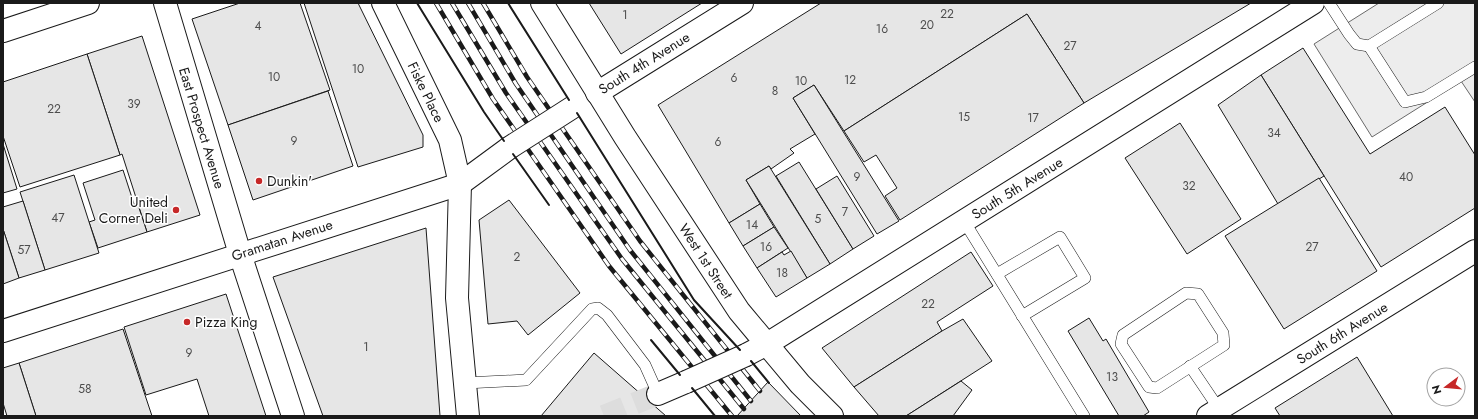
<svg xmlns="http://www.w3.org/2000/svg" width="1478" height="419" font-family="Jost,sans-serif">
<rect width="100%" height="100%" fill="#fff"/>
<path fill="#ededed" stroke="#6a6a6a" d="M1379,3H1475V102L1461,81L1372,137L1314,44Z"/>
<g fill="#e6e6e6" stroke="#1a1a1a">
<path d="M240,3H300L330,90L228,125L192,19Z"/>
<path d="M304,3H358L423,135V147L358,167Z"/>
<path d="M589,3H702L621,54Z"/>
<path d="M821,3H1251L1084,103L1027,14L844,131L814,85L793,98L815,134L790,149L794,153L771,169L769,166L746,180L760,204L729,223L658,105Z"/>
<path d="M1027,14L1084,103L900,220L885,196L897,188L876,155L864,162L844,131Z"/>
<path d="M142,36L200,215L147,232L122,154L120,155L87,54Z"/>
<path d="M1303,48L1370,154L1445,107L1475,155V208L1381,267L1261,75Z"/>
<path d="M87,54L120,155L20,187L3,136V82Z"/>
<path d="M1261,75L1324,176L1278,204L1218,105Z"/>
<path d="M814,85L899,221L877,234L793,98Z"/>
<path d="M328,91L353,166L253,200L228,125Z"/>
<path d="M1180,123L1241,219L1187,254L1125,158Z"/>
<path d="M3,144L17,189L3,193Z"/>
<path d="M799,162L853,249L830,264L776,176Z"/>
<path d="M769,166L830,264L807,278L746,180Z"/>
<path d="M123,170L135,207L138,205L147,232L98,248L89,222L95,220L83,183Z"/>
<path d="M74,175L99,253L45,270L20,192Z"/>
<path d="M837,176L874,236L853,249L816,189Z"/>
<path d="M1319,178L1377,271L1284,329L1225,236Z"/>
<path d="M509,200L580,293L528,335L517,321L488,324L479,220Z"/>
<path d="M23,201L45,270L19,278L3,229V207Z"/>
<path d="M760,204L774,227L743,246L729,223Z"/>
<path d="M774,227L788,248L757,268L743,246Z"/>
<path d="M426,228L440,416H323L273,277Z"/>
<path d="M3,229L19,278L3,284Z"/>
<path d="M791,251L807,278L776,297L757,268L782,252L784,255Z"/>
<path d="M971,252L993,286L937,322L942,331L854,387L822,348Z"/>
<path d="M226,294L266,416H209L197,379L146,395L124,327Z"/>
<path d="M1089,318L1103,341L1106,339L1149,412L1143,416H1119L1068,331Z"/>
<path d="M963,319L992,361L906,416H879L854,387L942,331Z"/>
<path d="M123,329L152,416H36L19,363Z"/>
<path d="M594,353L666,416H541Z"/>
<path d="M1357,357L1393,416H1280L1275,408Z"/>
<path d="M19,363L36,416H7L3,403V368Z"/>
<path d="M961,381L972,390L953,416H906Z"/>
<path d="M768,382L801,416H737Z"/>
</g>
<g fill="none" stroke-linecap="round" stroke-linejoin="round">
<path stroke="#ddd" stroke-width="22" stroke-dasharray="22 11" stroke-linecap="butt" d="M604,416L658,394"/>
<g stroke="#1a1a1a" stroke-width="12">
<g id="service">
<path d="M1329,3L1349,34L1357,44L1369,46L1438,3"/>
<path d="M1369,46L1405,102L1426,97L1475,67"/>
<path d="M964,221L1084,416"/>
<path d="M997,274L1060,237L1085,278L1022,316"/>
<path d="M1186,293L1198,294L1223,333L1224,345L1157,388L1149,387L1121,344L1123,335Z"/>
<path d="M1190,366L1219,409"/>
<path d="M465,383L526,380L592,309L598,308L607,315L645,365L658,394"/>
</g>
</g>
<g stroke="#1a1a1a" stroke-width="24">
<path id="minor" d="M597,93L742,3"/>
</g>
<g stroke="#1a1a1a" stroke-width="24">
<g id="tertiary">
<path d="M165,3L240,254L293,416"/>
<path d="M383,3L450,140L460,184L457,298L468,416"/>
<path d="M3,31L88,3"/>
<path d="M746,355L767,344L1313,3"/>
<path d="M658,394L686,382"/>
<path d="M1208,416L1475,251"/>
</g>
</g>
<g stroke="#1a1a1a" stroke-width="24">
<g id="secondary">
<path d="M542,3L625,137L739,311L800,384L832,416"/>
<path d="M3,331L460,184L509,148"/>
</g>
</g>
<use href="#service" stroke="#fff" stroke-width="11"/>
<use href="#minor" stroke="#fff" stroke-width="22"/>
<use href="#tertiary" stroke="#fff" stroke-width="22"/>
<use href="#secondary" stroke="#fff" stroke-width="22"/>
<g stroke="#1a1a1a" stroke-width="4.5">
<g id="rail">
<path d="M436,3L493,99L609,266L732,416"/>
<path d="M452,3L506,93L622,259L744,409"/>
<path d="M468,3L516,84L630,250L751,401"/>
<path d="M483,3L527,77L640,241L760,391"/>
</g>
</g>
<use href="#rail" stroke="#fff" stroke-width="3" stroke-dasharray="9" stroke-linecap="butt"/>
<g stroke="#1a1a1a" stroke-width="24" stroke-linecap="butt">
<path id="tertiary-bridge" d="M686,382L746,355"/>
</g>
<g stroke="#1a1a1a" stroke-width="24" stroke-linecap="butt">
<path id="secondary-bridge" d="M509,148L573,107"/>
</g>
<use href="#tertiary-bridge" stroke="#fff" stroke-width="22"/>
<use href="#secondary-bridge" stroke="#fff" stroke-width="22"/>
<g stroke="#1a1a1a" stroke-width="2">
<path d="M417,3L484,112L504,141"/>
<path d="M508,3L569,100"/>
<path d="M577,113L694,300L740,350"/>
<path d="M513,154L549,205"/>
<path d="M651,340L680,375"/>
<path d="M751,361L769,383"/>
<path d="M692,388L715,416"/>
</g>
</g>
<g fill="#c62828" stroke="#fff" stroke-width="1.5">
<circle cx="259" cy="181" r="4"/>
<circle cx="176" cy="210" r="4"/>
<circle cx="187" cy="322" r="4"/>
</g>
<g text-anchor="middle" stroke-width="3" stroke-linejoin="round" paint-order="stroke">
<g font-size="12" fill="#4d4d4d">
<text x="947" y="18">22</text>
<text x="625" y="19">1</text>
<text x="927" y="29">20</text>
<text x="258" y="30">4</text>
<text x="882" y="33">16</text>
<text x="1070" y="50">27</text>
<text x="358" y="73">10</text>
<text x="274" y="81">10</text>
<text x="734" y="82">6</text>
<text x="850" y="84">12</text>
<text x="801" y="85">10</text>
<text x="775" y="95">8</text>
<text x="134" y="108">39</text>
<text x="54" y="113">22</text>
<text x="964" y="121">15</text>
<text x="1033" y="122">17</text>
<text x="1274" y="137">34</text>
<text x="294" y="145">9</text>
<text x="718" y="146">6</text>
<text x="857" y="181">9</text>
<text x="1406" y="181">40</text>
<text x="1189" y="190">32</text>
<text x="845" y="216">7</text>
<text x="58" y="222">47</text>
<text x="818" y="223">5</text>
<text x="752" y="229">14</text>
<text x="766" y="251">16</text>
<text x="1312" y="251">27</text>
<text x="24" y="254">57</text>
<text x="517" y="261">2</text>
<text x="782" y="277">18</text>
<text x="928" y="308">22</text>
<text x="366" y="351">1</text>
<text x="189" y="357">9</text>
<text x="1112" y="381">13</text>
<text x="85" y="393">58</text>
</g>
<g font-size="14" fill="#1a1a1a" stroke="#fff">
<text transform="translate(644 63) rotate(-32)" y="5">South 4th Avenue</text>
<text transform="translate(426 92) rotate(64)" y="5">Fiske Place</text>
<text transform="translate(202 128) rotate(73)" y="5">East Prospect Avenue</text>
<text transform="translate(1017 188) rotate(-32)" y="5">South 5th Avenue</text>
<text transform="translate(282 240) rotate(-18)" y="5">Gramatan Avenue</text>
<text transform="translate(706 261) rotate(57)" y="5">West 1st Street</text>
<text transform="translate(1342 333) rotate(-32)" y="5">South 6th Avenue</text>
</g>
<g font-size="14" fill="#1a1a1a" stroke="#fff" text-anchor="start">
<text x="267" y="186">Dunkin'</text>
<text x="168" y="207" text-anchor="end">United<tspan x="168" dy="16">Corner Deli</tspan></text>
<text x="195" y="327">Pizza King</text>
</g>
</g>
<rect width="1478" height="419" fill="none" stroke="#1a1a1a" stroke-width="8"/>
<g transform="translate(1446 387) rotate(254)"><circle r="19" fill="#ffffff" stroke="#a3a3a3"/>
<path d="M0-3L7 15L0 10L-7 15Z" fill="#c62828"/>
<text y="-6" font-size="11" font-weight="bold" text-anchor="middle" fill="#1a1a1a">N</text>
</g>
</svg>
